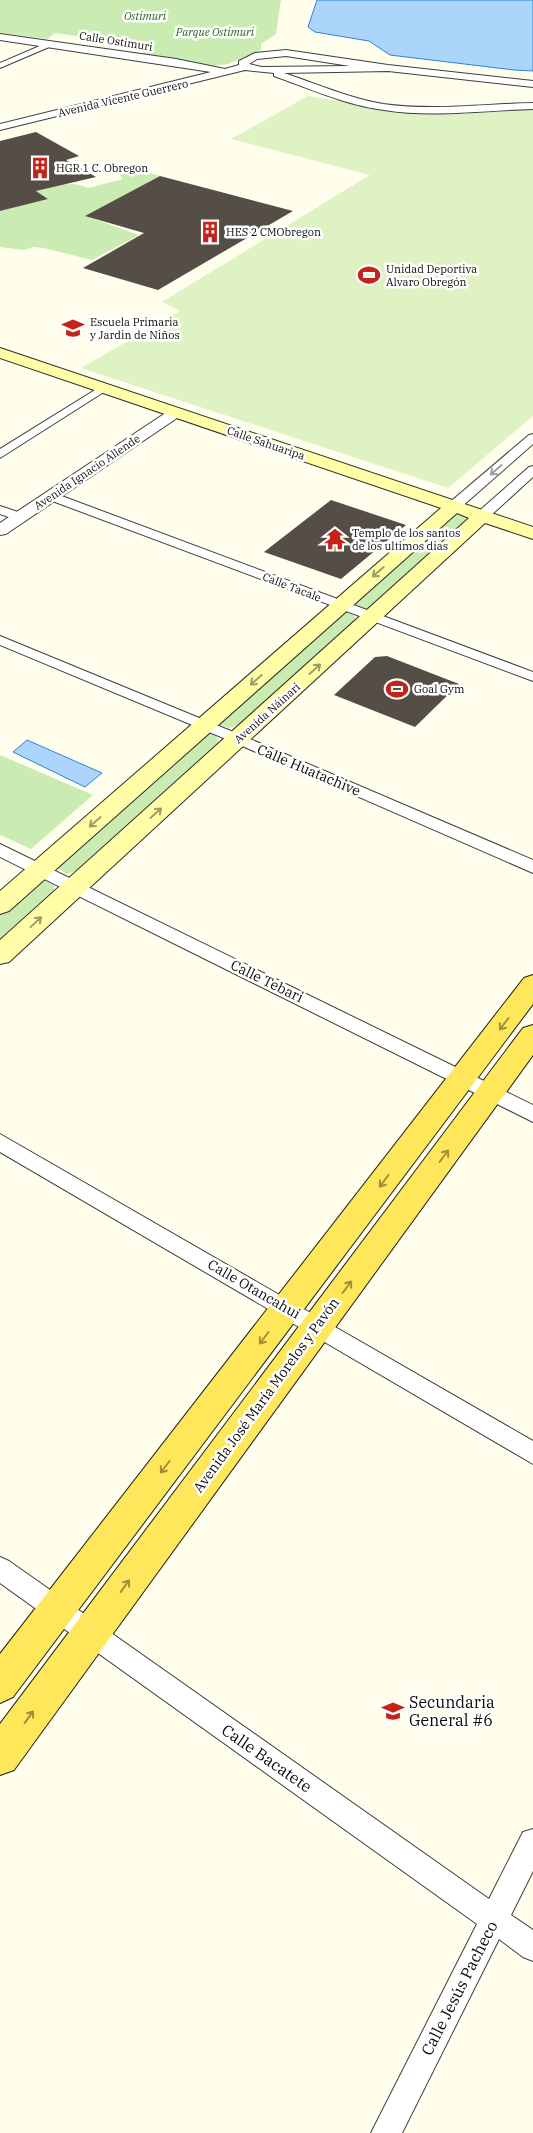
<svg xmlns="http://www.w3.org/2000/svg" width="533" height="2133" font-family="'IBM Plex Serif',serif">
<rect width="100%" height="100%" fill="#fffdeb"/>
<g fill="#caecb2">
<path d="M0,0H281L276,34L261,44V50L228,64L213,66L141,55L147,46L55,33L47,39L0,33Z"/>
<path d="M124,165L160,176L86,216L139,235L92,260L44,248L33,247L24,250L0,247V211L48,199L36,191C54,187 71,179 88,188L123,179L120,176Z"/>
<path d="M457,511L471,518L376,606L364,609L354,605L353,600Z"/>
<path d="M347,612L354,615L356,621L243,725L229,728L219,724L341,613Z"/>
<path d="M204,734H211L217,737L219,745L83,869L67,874L57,868Z"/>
<path d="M0,755L93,795L31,849L0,835Z"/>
<path d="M46,881L54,885V894L0,947V913L39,882Z"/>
</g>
<path fill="#def2c4" d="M308,96L402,112L450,115L533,109V416L448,488L81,368L180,311L162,302L370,175L231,139Z"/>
<g fill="#abd5fb" stroke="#2d82d7">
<path d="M317,0H533V71L514,70L390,55L369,41L315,32L308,27Z"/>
<path d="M27,740L102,773L85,787L13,752Z"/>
</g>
<g fill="#554e47">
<path d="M36,132L79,156L66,160L96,177L36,191L48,199L0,211V141Z"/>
<path d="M160,176L293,211L158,290L83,268L144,233L85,216Z"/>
<path d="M331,500L406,525L341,579L264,552Z"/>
<path d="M387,656L459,684L415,727L334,695L375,657Z"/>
</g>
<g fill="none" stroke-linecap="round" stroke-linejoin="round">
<g stroke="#3f3f3f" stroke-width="2">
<g id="minor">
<path d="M49,42L56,44L0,68V63Z"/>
<path d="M103,385L107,386V390L0,458V449Z"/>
<path d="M533,434V444L459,509H449L448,506L449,503L529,435Z"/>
<path d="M533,466V477L488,518H478L477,515L478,512L529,467Z"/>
<path d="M51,492L533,672V681L47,499L45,496L47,493Z"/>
<path d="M0,506L24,514L25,517L19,521L0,514Z"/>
<path d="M0,636L243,736L533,860V873L233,742L0,645Z"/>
<path d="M0,844L533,1105V1122L0,857Z"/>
<path d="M0,1134L533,1441V1464L0,1152Z"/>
<path d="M0,1557L9,1561L489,1899L523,1832L533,1829V1871L511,1915L533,1930V1961L523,1957L499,1939L402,2133H371L477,1924L0,1583Z"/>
</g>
</g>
<g stroke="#3f3f3f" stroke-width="2">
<g id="tertiary">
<path d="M0,34L176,59L225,69L239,65V61L255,53L286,50L388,65L533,81V87L388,71L284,73C317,84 349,98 383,104C433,111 484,104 533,103V109C484,110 433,118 384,110C346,105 310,89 274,76V73L245,70L0,130V124L211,72L0,40ZM286,56L350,66L262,67L249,64L257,59Z"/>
<path d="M175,409L182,413L180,416L6,534L0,535V523L170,410Z"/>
</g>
</g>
<g stroke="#2e2e2e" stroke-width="2">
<path id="secondary" d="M0,348L533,527V539L485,523L9,962L0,964V940L469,518L457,513L9,911L0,914V891L441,508L0,358Z"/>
</g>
<g stroke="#1d1d1d" stroke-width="2">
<g id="primary">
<path d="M533,975V1004L13,1697L0,1703V1654L524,978Z"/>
<path d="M533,1025V1055L14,1770L0,1775V1724L523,1028Z"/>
</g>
</g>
<use href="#minor" fill="#fff" fill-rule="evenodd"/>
<use href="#tertiary" fill="#fff" fill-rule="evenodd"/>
<use href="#secondary" fill="#fffea6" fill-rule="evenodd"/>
<use href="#primary" fill="#ffe75b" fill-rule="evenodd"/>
</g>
<defs><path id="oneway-shaft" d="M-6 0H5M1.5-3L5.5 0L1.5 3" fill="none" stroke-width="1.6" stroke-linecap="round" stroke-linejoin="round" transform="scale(1.25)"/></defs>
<use stroke="#9e9e9e" href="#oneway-shaft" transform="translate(496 470) rotate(139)"/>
<g stroke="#9e9d68">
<use href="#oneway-shaft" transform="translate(378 572) rotate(139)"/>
<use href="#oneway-shaft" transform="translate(315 669) rotate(-42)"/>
<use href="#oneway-shaft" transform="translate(256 680) rotate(139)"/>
<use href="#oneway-shaft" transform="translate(156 813) rotate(-42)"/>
<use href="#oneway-shaft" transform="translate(95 822) rotate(139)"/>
<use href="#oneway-shaft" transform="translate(36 922) rotate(-43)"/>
</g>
<g stroke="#9e8f3b">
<use href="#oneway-shaft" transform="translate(504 1024) rotate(127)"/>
<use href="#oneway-shaft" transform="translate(444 1156) rotate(-53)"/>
<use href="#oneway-shaft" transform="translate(384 1181) rotate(127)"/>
<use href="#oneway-shaft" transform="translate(347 1287) rotate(-53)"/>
<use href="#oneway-shaft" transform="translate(264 1338) rotate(127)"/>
<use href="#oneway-shaft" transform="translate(165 1467) rotate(127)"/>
<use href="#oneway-shaft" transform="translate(125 1586) rotate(-54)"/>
<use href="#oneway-shaft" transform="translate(29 1717) rotate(-54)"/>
</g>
<defs>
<g id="building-bare" transform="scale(1.725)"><path d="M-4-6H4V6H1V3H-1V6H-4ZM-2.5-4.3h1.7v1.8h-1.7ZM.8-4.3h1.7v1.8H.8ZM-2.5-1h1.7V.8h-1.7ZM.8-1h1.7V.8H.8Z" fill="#c5231a" stroke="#fff" stroke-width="2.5" paint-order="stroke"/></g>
<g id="stadium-bare" transform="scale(1.725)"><path d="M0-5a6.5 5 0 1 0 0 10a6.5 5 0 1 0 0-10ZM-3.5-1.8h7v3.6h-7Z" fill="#c5231a" stroke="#fff" stroke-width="2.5" paint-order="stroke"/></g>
<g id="school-bare" transform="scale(1.725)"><path d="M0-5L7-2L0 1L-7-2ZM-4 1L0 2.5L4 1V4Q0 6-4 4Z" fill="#c5231a" stroke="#fff" stroke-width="2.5" paint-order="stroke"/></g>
<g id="temple-bare" transform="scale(1.725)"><path d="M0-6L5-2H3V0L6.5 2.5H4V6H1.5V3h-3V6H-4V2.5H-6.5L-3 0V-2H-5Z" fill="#c5231a" stroke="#fff" stroke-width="2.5" paint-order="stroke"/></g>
</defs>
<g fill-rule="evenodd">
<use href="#building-bare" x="40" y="168"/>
<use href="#building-bare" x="210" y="232"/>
<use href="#stadium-bare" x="369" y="275"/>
<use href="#school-bare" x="73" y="328"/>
<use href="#temple-bare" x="335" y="539"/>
<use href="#stadium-bare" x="397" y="689"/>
<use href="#school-bare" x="393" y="1711"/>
</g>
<g text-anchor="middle" stroke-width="5" stroke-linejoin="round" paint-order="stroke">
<g font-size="11" font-style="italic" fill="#216818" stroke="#fff">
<text x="145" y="20">Ostimuri</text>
<text x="215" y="36">Parque Ostimuri</text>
</g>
<g font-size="11" fill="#0c0c0c" stroke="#fff">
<text transform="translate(116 41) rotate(9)" y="4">Calle Ostimuri</text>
<text transform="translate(123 98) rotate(-13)" y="4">Avenida Vicente Guerrero</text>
<text transform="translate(266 443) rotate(19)" y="4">Calle Sahuaripa</text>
<text transform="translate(87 472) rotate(-34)" y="4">Avenida Ignacio Allende</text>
<text transform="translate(292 587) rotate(21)" y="4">Calle Tacale</text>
<text transform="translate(267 713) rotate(-42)" y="4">Avenida Náinari</text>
</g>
<g font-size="11" fill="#0c0c0c" stroke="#fff" text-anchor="start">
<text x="56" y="172">HGR 1 C. Obregon</text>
<text x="226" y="236">HES 2 CMObregon</text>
<text x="386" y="273">Unidad Deportiva<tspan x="386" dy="13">Alvaro Obregón</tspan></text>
<text x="90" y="326">Escuela Primaria<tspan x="90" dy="13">y Jardin de Niños</tspan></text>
<text x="352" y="537">Templo de los santos<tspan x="352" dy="13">de los ultimos dias</tspan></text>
<text x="414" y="693">Goal Gym</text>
</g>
<g font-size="14" fill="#0c0c0c" stroke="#fff">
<text transform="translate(309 770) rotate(23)" y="5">Calle Huatachive</text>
<text transform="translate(267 981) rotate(26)" y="5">Calle Tebari</text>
<text transform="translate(254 1289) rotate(30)" y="5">Calle Otancahui</text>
<text transform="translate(266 1395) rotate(-54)" y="5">Avenida José María Morelos y Pavón</text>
</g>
<g font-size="16" fill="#0c0c0c" stroke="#fff" text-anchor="start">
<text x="409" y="1708">Secundaria<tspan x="409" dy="18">General #6</tspan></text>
</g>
<g font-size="16" fill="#0c0c0c" stroke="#fff">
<text transform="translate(267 1758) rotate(35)" y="6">Calle Bacatete</text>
<text transform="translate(459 1988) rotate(-63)" y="6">Calle Jesús Pacheco</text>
</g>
</g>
</svg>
